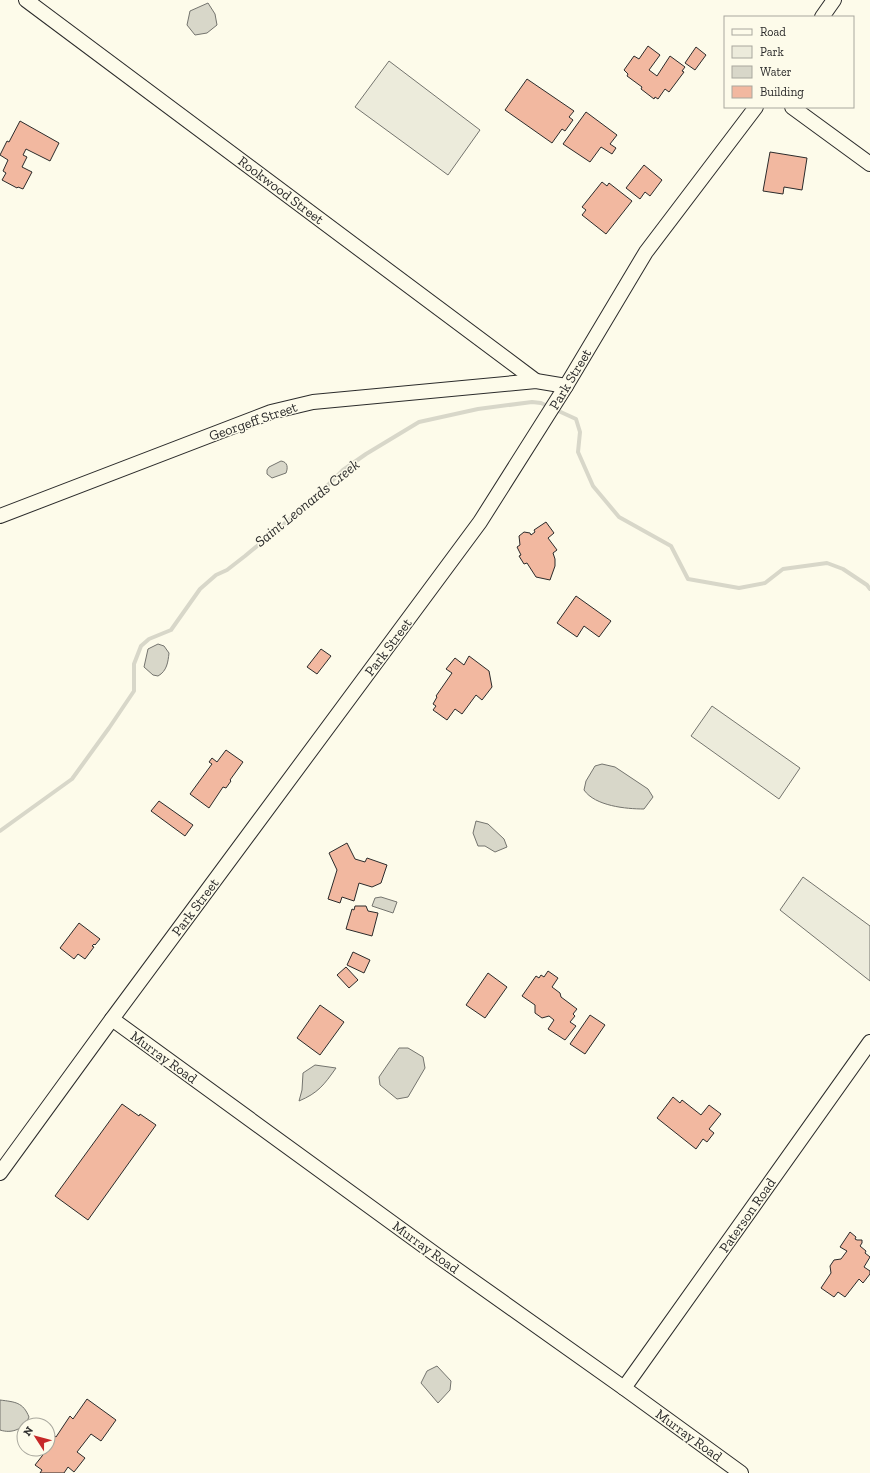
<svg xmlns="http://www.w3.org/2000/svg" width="870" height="1473" font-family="'Zilla Slab',serif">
<rect width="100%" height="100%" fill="#fdfbea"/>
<g fill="#ecebdb" stroke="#74746e">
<path d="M389,61L480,130L448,175L355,107Z"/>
<path d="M712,706L800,768L779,799L691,736Z"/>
<path d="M803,877L870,926V981L780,910Z"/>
</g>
<g fill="#d8d7c9" stroke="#74746e">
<path d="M208,3L215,14L217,25L207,33L195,35L187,25L190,11Z"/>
<path d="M281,461C288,462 288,468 286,473L272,478L267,474V470L269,467Z"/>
<path d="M158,644L164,646L169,653C168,662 167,671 158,676L153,675L144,667L148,649Z"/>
<path d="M602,764L615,767L648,789L653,797L644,809C626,809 595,806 584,790L586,781L595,766Z"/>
<path d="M476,821L488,824L504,839L507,847L495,852L485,846H478L473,833Z"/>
<path d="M381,897L397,902L393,913L372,906L375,898Z"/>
<path d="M399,1048H408L423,1057L425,1068L408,1097L397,1099L380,1085L379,1077Z"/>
<path d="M315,1065L336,1068C324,1085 318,1093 299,1101L302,1090L303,1073Z"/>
<path d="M437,1366L451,1381L450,1390L438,1403L421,1383L427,1371Z"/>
<path d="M0,1400C15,1402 23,1402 29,1417C24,1429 12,1434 0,1430Z"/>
</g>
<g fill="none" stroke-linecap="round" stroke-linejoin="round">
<path stroke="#d8d7c9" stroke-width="4" d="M0,831L72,779L109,728L134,691V664L141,646L149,639L171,630L200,589L216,575L227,570L245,556L313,500L343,470L366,454L419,422L478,409L532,402L541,403L576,419L580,432L578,452L593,486L619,517L671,546L688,579L739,588L765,583L783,569L827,563L843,569L867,585L870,589"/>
</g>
<g fill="#f2b8a0" stroke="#2b2b2b">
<path d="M648,46L660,55L649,70L657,76L670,56L685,67L682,71L684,72L669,92L665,89L658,99L655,97L654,99L641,89L642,87L627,76L628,74L624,70L634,56L639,59Z"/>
<path d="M696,47L706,55L695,70L685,63Z"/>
<path d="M527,79L574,111L569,117L573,120L565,131L562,129L552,143L505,110Z"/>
<path d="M586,112L617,135L610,144L616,148L612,154L601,147L590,162L563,144Z"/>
<path d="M20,121L59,143L50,161L26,149L23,155L27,157L22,167L32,172L23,189L18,187L17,188L2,180L6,173L3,171L8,160L0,155L7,141L9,142Z"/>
<path d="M770,152L807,158L802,190L784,187L783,194L763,191Z"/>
<path d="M644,165L662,180L650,196L645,192L640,199L626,188Z"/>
<path d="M602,182L607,186L609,183L632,201L606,234L582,215L586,210L582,207Z"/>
<path d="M546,522L554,533L548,538L557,550L553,553L555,559V566L550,580L536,577L527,563L524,564L519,556L521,555L517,547L520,545L519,536L524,532L530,533L531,535L535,532L534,530Z"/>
<path d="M576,596L611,621L599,637L584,626L577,637L557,623Z"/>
<path d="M321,649L331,656L317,674L307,667Z"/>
<path d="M469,656L489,671L492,687L482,700L476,695L462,714L455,709L447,720L433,710L436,706L433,704L437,697L436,696L452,673L446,669L455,658L464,665Z"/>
<path d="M226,750L243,762L230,780L231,781L226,788L223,787L209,808L190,794L212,764L209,762L212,758L217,762Z"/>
<path d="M159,801L193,825L185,836L151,811Z"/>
<path d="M347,843L355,859L365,862L367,858L387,865L381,883L372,887L359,883L354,901L342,897L340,903L328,899L337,870L329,853Z"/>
<path d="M355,906H366L368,911L378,913L372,936L346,929L352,909L354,910Z"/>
<path d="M79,923L100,939L95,945L94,944L92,946L94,947L85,959L78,954L74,959L60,948Z"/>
<path d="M353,952L370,960L364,973L347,965Z"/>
<path d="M346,967L358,980L349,988L337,975Z"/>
<path d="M548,971L558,978L552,987L560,993L561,997L577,1009L573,1014L575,1016L570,1022L576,1026L565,1040L548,1029L554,1020L549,1016L542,1018L535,1013V1005L522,996L536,976L539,978L541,975L544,977Z"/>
<path d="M488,973L507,987L485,1018L466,1005Z"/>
<path d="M320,1005L344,1022L320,1055L297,1038Z"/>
<path d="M590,1015L605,1025L585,1054L570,1044Z"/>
<path d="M673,1097L680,1103L682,1100L701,1115L709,1105L721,1114L709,1129L714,1133L707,1142L703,1139L696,1149L657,1118Z"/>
<path d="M122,1104L139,1116L140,1114L156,1125L88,1220L55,1196Z"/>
<path d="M850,1232L856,1237L855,1239L857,1240H862V1243L860,1246L866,1251L865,1253L870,1257L864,1267L870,1271V1274L863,1283L859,1279L845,1297L838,1292L834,1297L821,1288L831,1273L830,1266L834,1260L841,1259L847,1251L840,1247Z"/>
<path d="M87,1399L116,1420L101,1441L91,1434L77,1452L85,1458L74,1472L68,1467L64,1473H40L42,1470L35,1465L46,1451L44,1449H48V1440L52,1434L56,1437L70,1416L73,1419Z"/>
</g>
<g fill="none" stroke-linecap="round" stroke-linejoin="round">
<g stroke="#2b2b2b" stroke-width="16">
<g id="minor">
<path d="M26,0L536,381"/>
<path d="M822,17L834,0"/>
<path d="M792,107L870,164"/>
<path d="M0,516L271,412L313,402L536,381L566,386"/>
<path d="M112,1019L435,1254L624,1388L741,1473"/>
<path d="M0,1173L112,1019L480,522L566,386L646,252L756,107"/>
<path d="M624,1388L870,1042"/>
</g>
</g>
<use href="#minor" stroke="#fdfbea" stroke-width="14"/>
</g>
<g text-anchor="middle" stroke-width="3" stroke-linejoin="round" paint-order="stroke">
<g font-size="14" fill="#2b2b2b" stroke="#fdfbea">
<text transform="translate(281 190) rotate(37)" y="5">Rookwood Street</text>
<text transform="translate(570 379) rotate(-59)" y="5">Park Street</text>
<text transform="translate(253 421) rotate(-19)" y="5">Georgeff Street</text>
<text transform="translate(388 647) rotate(-53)" y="5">Park Street</text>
<text transform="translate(195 907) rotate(-53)" y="5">Park Street</text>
<text transform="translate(164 1057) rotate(36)" y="5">Murray Road</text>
<text transform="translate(747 1215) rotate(-55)" y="5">Paterson Road</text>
<text transform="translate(426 1247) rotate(36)" y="5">Murray Road</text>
<text transform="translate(689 1435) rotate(36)" y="5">Murray Road</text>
</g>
<g font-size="15" font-style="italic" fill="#2b2b2b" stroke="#fdfbea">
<text transform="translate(307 503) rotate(-39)" y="5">Saint Leonards Creek</text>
</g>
</g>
<rect x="724" y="16" width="130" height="92" fill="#fdfbea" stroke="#a9a89e"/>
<rect x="732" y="29" width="20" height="6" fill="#fdfbea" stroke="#a9a89e"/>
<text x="760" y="36" font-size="12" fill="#2b2b2b">Road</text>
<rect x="732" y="46" width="20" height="12" fill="#ecebdb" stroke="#a9a89e"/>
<text x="760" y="56" font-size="12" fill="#2b2b2b">Park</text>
<rect x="732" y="66" width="20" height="12" fill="#d8d7c9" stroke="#a9a89e"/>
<text x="760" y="76" font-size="12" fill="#2b2b2b">Water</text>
<rect x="732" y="86" width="20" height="12" fill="#f2b8a0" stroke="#a9a89e"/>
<text x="760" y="96" font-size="12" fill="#2b2b2b">Building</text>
<g transform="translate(36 1437) rotate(306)"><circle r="19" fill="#fdfbea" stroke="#a9a89e"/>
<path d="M0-3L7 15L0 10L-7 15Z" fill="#c62828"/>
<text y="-6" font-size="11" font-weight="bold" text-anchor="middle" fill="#2b2b2b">N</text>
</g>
</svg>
